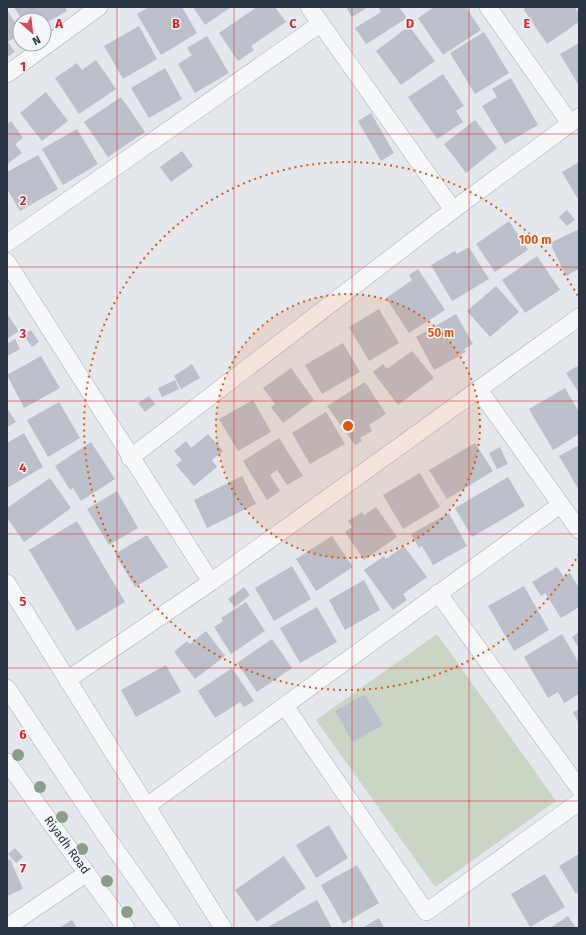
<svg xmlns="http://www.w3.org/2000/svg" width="586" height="935" font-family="'Fira Sans',sans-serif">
<rect width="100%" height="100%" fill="#e4e7ec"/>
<path fill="#c9d6c5" d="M437,634L556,801L435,887L316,720Z"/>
<g fill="#bbc0ca">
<path d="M14,7H65L67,11L44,24V20H22Z"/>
<path d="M149,7H182L197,33L161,55L137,14Z"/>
<path d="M193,7H231L205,25Z"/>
<path d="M257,7H275L286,22L251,46L254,50L238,61L219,33Z"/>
<path d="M346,7H368L352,17Z"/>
<path d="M378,7H399L407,18L366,44L355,28L381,12Z"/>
<path d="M434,7H466L481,30L443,55L418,18Z"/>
<path d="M525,7H575L579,14V22L547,44L524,10Z"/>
<path d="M7,10L20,30V34L8,42L15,52L7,57Z"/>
<path d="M139,26L157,59L123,79L104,46Z"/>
<path d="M409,26L435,61L401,85L376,51Z"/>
<path d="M484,32L509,73L475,94L450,53Z"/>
<path d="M207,36L229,73L195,93L178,64L192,55L187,48Z"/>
<path d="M579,43V86L560,54Z"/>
<path d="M96,60L116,89L79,114L55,78L77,63L82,70Z"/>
<path d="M165,68L182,99L149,118L131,88Z"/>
<path d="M443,74L464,106L456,111L463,122L437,139L408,97Z"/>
<path d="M511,78L538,125L505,144L482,106L497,97L492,89Z"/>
<path d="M46,92L68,121L42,141L20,113Z"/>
<path d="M121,97L145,132L108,157L84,122Z"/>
<path d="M371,113L394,153L381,161L358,121Z"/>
<path d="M475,120L497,148L466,173L444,144Z"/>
<path d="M11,121L23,138L15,144L22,153L7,164V124Z"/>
<path d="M77,129L98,164L63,185L42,149Z"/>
<path d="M182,151L193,166L171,182L160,167Z"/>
<path d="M38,155L58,189L20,211L7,189V172Z"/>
<path d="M579,162V201L562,172Z"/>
<path d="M567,210L575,220L567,226L559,217Z"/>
<path d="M509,221L528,250L495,272L476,244Z"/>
<path d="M579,229V269L566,276L550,243Z"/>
<path d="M469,247L489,279L452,301L431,265L455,251L457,254Z"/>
<path d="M537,256L560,290L525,313L502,280Z"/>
<path d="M418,269L445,310L409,333L386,298L412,280L409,275Z"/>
<path d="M496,286L519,312L490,337L467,311Z"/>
<path d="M379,309L399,343L369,361L349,327Z"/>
<path d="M7,314L19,331L7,339Z"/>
<path d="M456,314L473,344L464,349L466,352L434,370L416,337Z"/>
<path d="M31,330L39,342L32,347L24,335Z"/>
<path d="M15,339L20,349L7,356V344Z"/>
<path d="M343,343L360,372L322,394L305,365Z"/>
<path d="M412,351L434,378L398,405L373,372L383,364L387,369Z"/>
<path d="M41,356L60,388L24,408L7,375Z"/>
<path d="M192,364L200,378L181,389L174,376Z"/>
<path d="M579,365V393L566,373Z"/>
<path d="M291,368L314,400L283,423L271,407L275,404L263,388Z"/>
<path d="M175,380L179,389L162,397L158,388Z"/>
<path d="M365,382L386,414L369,425L372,431L360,438L362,441L355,445L327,406Z"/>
<path d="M565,388L579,412V434L553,450L529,409Z"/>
<path d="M149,396L155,404L145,412L138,403Z"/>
<path d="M253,400L271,432L238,451L219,419Z"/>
<path d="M59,402L80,438L48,457L27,420Z"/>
<path d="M7,408L16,422L7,427Z"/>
<path d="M326,412L345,444L310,464L292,433Z"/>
<path d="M24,433L43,467L7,488V443Z"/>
<path d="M208,434L223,451L212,460L217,467L194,486L176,465L182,460L174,451L186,441L191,448Z"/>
<path d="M279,438L303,476L287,485L277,470L270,475L280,491L267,500L243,461Z"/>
<path d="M91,442L115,479L81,501L73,488L70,490L55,466Z"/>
<path d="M475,443L493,471L447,499L429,470Z"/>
<path d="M579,445V490L559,456Z"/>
<path d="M500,447L508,464L497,469L489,453Z"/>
<path d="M420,473L440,507L403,529L383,495Z"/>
<path d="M242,476L256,504L207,528L194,500Z"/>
<path d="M508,477L525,506L472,537L455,508Z"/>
<path d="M50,478L71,508L24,542L7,518V508Z"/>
<path d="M117,491L138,528L109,545L87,509Z"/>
<path d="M376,507L397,537L364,560L345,532L352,527L348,521L362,512L364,515Z"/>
<path d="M449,513L467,546L433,565L422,546L419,548L411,534Z"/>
<path d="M77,521L125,602L77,631L29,550Z"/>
<path d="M147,535L168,567L135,587L115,554Z"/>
<path d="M332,536L353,567L316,591L296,559Z"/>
<path d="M404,546L427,577L403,594L407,600L393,610L364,570L384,556L386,559Z"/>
<path d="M292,566L311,599L274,621L255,588Z"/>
<path d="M557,567L564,577L570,573L579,588V607L561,618L545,593L541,596L532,582Z"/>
<path d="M364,580L380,610L345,630L329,600Z"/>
<path d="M524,586L549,630L514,651L488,606Z"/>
<path d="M244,587L250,595L235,607L228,599Z"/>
<path d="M246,602L265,631L231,654L214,627L223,621L221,618Z"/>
<path d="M317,607L337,642L300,663L280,628Z"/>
<path d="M206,631L225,656L195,679L174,652L187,641L190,644Z"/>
<path d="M579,632V648L572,637Z"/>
<path d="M562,634L579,663V694L564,703L558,692L548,698L524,657Z"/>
<path d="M272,639L292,668L257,692L237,663Z"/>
<path d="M166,665L181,692L136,717L121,690Z"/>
<path d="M232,668L254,701L244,707L240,702L215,718L198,691Z"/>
<path d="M365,694L383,725L353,742L335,711Z"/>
<path d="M579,709V724L573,712Z"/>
<path d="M329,825L348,858L316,878L296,845Z"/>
<path d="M15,848L23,857L16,863L8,854Z"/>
<path d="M579,854V892L576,894L559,866Z"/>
<path d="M284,856L306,888L257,922L235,890Z"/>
<path d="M10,859L23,889L7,896V861Z"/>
<path d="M357,865L379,903L343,924L321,885Z"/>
<path d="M545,874L565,907L530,927L511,894Z"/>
<path d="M317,900L332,928H266Z"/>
<path d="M568,916L576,928H550Z"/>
<path d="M379,918L384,928H362Z"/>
<path d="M72,920L77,928H59Z"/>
</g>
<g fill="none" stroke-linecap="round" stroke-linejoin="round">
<g stroke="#a9aeb7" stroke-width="18">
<g id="minor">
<path d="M309,7L453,210"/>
<path d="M488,7L570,123"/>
<path d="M7,74L99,7"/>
<path d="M7,243L320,24"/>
<path d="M7,262L211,582"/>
<path d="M479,390L579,530"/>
<path d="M130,458L453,210L579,117"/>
<path d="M7,583L223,928"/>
<path d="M438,593L579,788"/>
<path d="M67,680L211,582L579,317"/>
<path d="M7,688L106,836L171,928"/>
<path d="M285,706L426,912L579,802"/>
<path d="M7,762L126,928"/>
<path d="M147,806L560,505"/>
<path d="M7,927L87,873"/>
</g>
</g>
<use href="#minor" stroke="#f7f8fa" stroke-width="17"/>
</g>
<g fill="#899d89">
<circle cx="18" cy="755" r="6"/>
<circle cx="40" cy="787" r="6"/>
<circle cx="62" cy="817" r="6"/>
<circle cx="82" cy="849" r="6"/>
<circle cx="107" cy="881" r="6"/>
<circle cx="127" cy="912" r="6"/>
</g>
<path fill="none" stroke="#d62828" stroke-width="1" stroke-opacity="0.55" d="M117,7V928M234,7V928M352,7V928M469,7V928M7,134H579M7,267H579M7,401H579M7,534H579M7,668H579M7,801H579"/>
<circle cx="348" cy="426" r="132" fill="#df570f" fill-opacity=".12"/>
<g fill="none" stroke="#df570f" stroke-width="2" stroke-dasharray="2 4">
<circle cx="348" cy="426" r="132"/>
<path d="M579 554A264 264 0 1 1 579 298"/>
</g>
<g text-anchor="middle" stroke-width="3" stroke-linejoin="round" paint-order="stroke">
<g font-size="12" fill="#2b3445" stroke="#f4f6f9">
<text transform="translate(67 845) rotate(54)" y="4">Riyadh Road</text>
</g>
</g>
<g font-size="13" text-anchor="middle" font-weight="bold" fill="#d62828" stroke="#f4f6f9" stroke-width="3" stroke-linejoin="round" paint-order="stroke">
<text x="59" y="28">A</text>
<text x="176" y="28">B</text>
<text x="293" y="28">C</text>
<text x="410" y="28">D</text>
<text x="527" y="28">E</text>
<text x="23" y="71">1</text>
<text x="23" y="205">2</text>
<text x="23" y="338">3</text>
<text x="23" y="472">4</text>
<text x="23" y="606">5</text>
<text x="23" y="739">6</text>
<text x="23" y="873">7</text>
</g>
<circle cx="348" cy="426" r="6" fill="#df570f" stroke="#f4f6f9" stroke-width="2"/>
<g font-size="12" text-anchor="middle" font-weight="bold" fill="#df570f" stroke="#f4f6f9" stroke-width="3" stroke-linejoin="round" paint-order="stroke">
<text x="535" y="244">100 m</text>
<text x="441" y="337">50 m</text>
</g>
<rect width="586" height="935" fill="none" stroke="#2b3445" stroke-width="16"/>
<g transform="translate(32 32) rotate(152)"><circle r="19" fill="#f4f6f9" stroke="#a4a8b1"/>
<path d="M0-3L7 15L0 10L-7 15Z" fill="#d1495b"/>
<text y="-6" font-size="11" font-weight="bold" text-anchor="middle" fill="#2b3445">N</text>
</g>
</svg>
